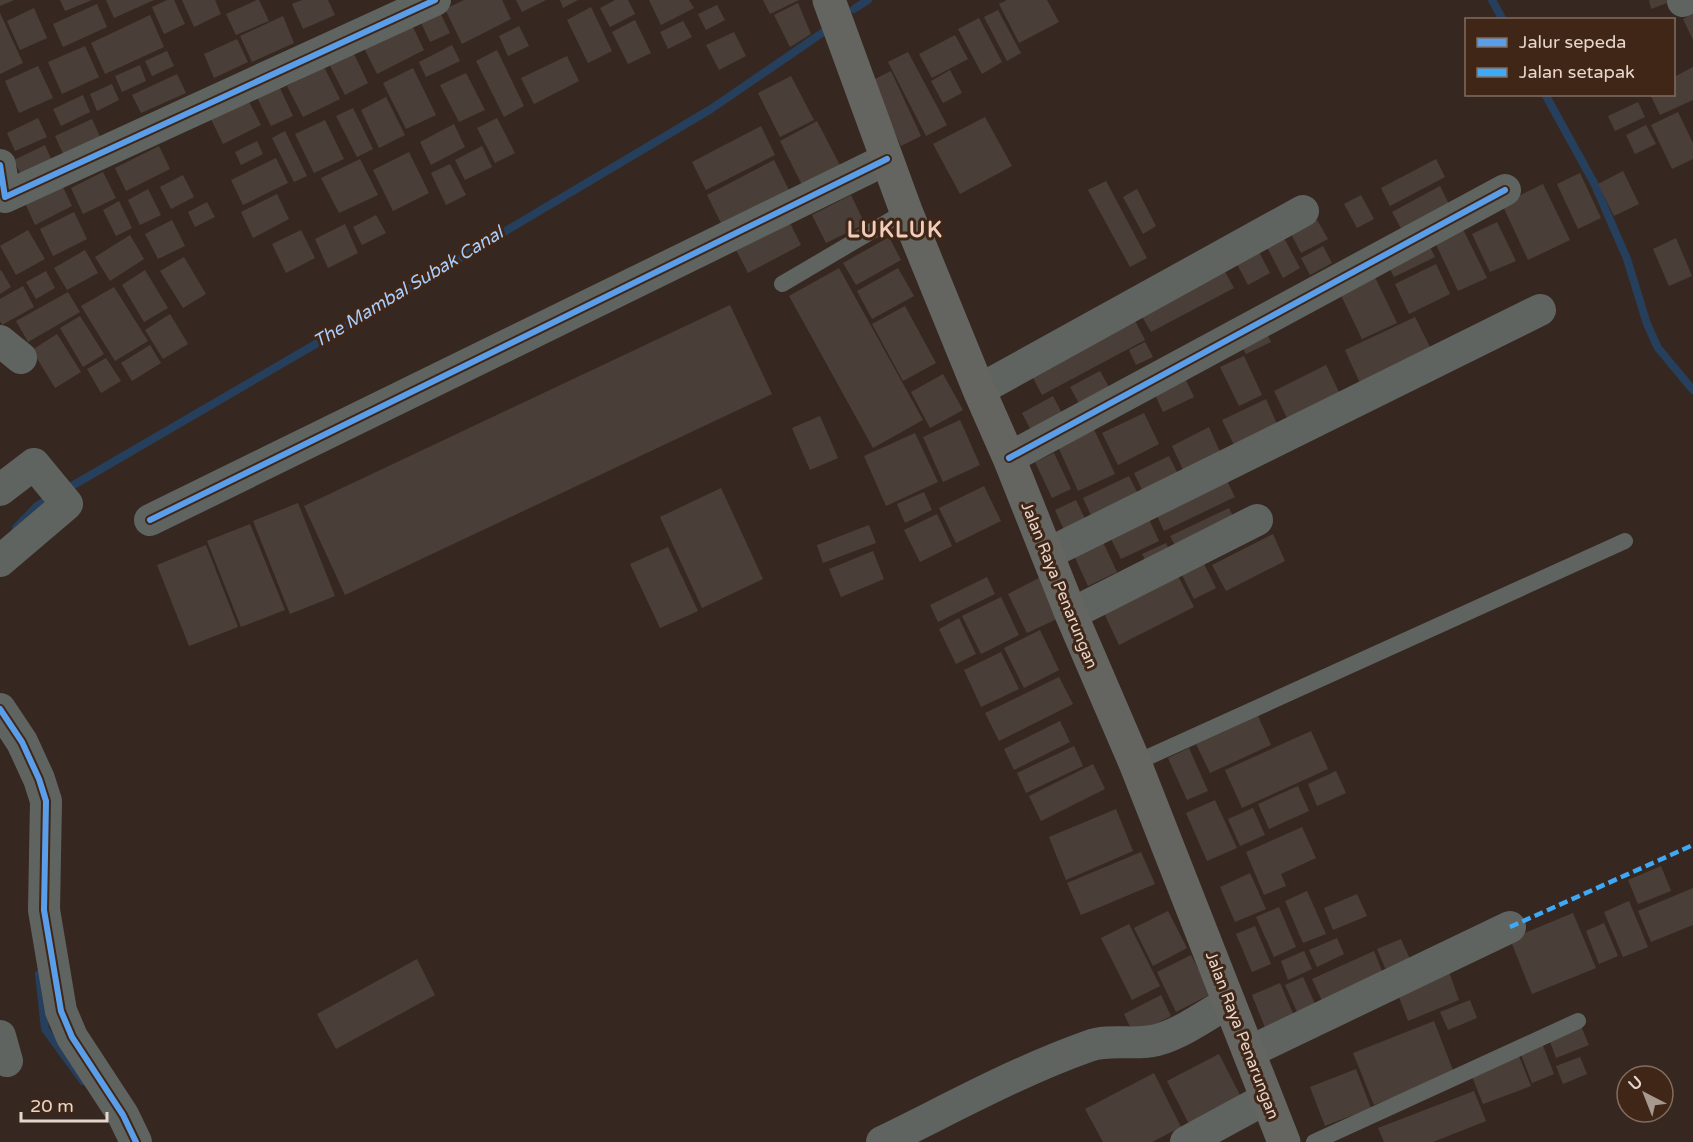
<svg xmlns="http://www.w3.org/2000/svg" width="1693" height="1142" font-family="'Varela Round',sans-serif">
<rect width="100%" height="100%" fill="#362820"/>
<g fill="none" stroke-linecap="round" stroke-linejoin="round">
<g stroke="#263f5c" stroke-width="8">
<path d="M1492,0L1503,20"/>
<path d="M854,9L868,0"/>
<path d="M1545,94L1594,183L1627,259L1647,324L1658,348L1693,390"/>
<path d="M65,490L314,345L711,109L822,33"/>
<path d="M16,528L37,506L53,496"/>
<path d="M39,974L45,1029L83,1081"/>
</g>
</g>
<g fill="#4a3f38">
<path d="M0,0H14L0,6Z"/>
<path d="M60,0H92L65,11Z"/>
<path d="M106,0H154L114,18Z"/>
<path d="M167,0H174L185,24L164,34L152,7Z"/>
<path d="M182,0H215L221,14L194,27Z"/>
<path d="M257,0H259L269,21L236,35L226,14Z"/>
<path d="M302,0H328L335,15L303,29L292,4Z"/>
<path d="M464,0H502L511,19L462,44L445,9Z"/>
<path d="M516,0H546L522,12Z"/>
<path d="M560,0H578L563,8Z"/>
<path d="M615,0H628L635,14L610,27L600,8Z"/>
<path d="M649,0H689L694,8L661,25Z"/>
<path d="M763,0H799L770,14Z"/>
<path d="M1007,0H1047L1059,22L1019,43L999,4Z"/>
<path d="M1649,0H1675L1651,9Z"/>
<path d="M798,3L811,34L790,47L774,15Z"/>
<path d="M97,4L107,27L63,47L53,24Z"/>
<path d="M436,4L450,33L430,42L417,14Z"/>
<path d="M717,5L725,20L706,30L698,14Z"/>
<path d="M591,7L612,51L588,63L567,20Z"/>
<path d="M34,8L47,38L20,50L7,21Z"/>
<path d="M998,10L1021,53L1007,61L984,17Z"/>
<path d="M0,13L23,63L0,74Z"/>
<path d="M1693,14V40L1683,19Z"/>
<path d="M150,15L164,47L105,74L91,43Z"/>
<path d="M283,16L294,43L252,62L240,36Z"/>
<path d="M979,18L1002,62L982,74L958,29Z"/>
<path d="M635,20L651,53L628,64L612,32Z"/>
<path d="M410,21L424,50L377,74L362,44Z"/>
<path d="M683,21L692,37L668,49L660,32Z"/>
<path d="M519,26L529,46L508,56L499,36Z"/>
<path d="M734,32L746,56L719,70L706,45Z"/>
<path d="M955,35L968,59L932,78L919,54Z"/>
<path d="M237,39L248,62L214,78L204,54Z"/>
<path d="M452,45L460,61L426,77L419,62Z"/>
<path d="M85,46L99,77L62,94L48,62Z"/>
<path d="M351,48L368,83L345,95L327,60Z"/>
<path d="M497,50L524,106L504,117L476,61Z"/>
<path d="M167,51L174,66L152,76L145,61Z"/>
<path d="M908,52L947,125L926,136L888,62Z"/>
<path d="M567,56L579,81L534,104L521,78Z"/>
<path d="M140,65L146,81L122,92L115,76Z"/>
<path d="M38,66L53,98L19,113L5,81Z"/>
<path d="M324,67L340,99L303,117L287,86Z"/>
<path d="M1693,67V100L1660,115L1650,94H1674V77Z"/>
<path d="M413,68L436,115L406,129L383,83Z"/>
<path d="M950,70L962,93L943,103L931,81Z"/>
<path d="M891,71L921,136L901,146L871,81Z"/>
<path d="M466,73L485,110L459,122L440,85Z"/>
<path d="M177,74L186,93L141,113L132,95Z"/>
<path d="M791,76L814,120L780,137L758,93Z"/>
<path d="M112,84L119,100L97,111L90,94Z"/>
<path d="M278,84L293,116L271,126L256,95Z"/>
<path d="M83,95L90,112L61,126L53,109Z"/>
<path d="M386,97L405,135L379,148L361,110Z"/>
<path d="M247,98L261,125L223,144L210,117Z"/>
<path d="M1638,102L1645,117L1615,131L1608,116Z"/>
<path d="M353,108L373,149L357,157L336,116Z"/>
<path d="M1678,112L1693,143V159L1672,169L1651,125Z"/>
<path d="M985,117L1012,166L960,194L933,144Z"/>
<path d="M38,118L47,137L15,151L7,133Z"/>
<path d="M497,118L515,153L495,163L477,128Z"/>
<path d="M92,119L102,141L65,158L55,136Z"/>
<path d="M325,120L344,159L314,173L295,134Z"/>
<path d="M817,121L845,175L807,195L780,141Z"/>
<path d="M454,124L465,147L431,165L420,142Z"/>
<path d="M1646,125L1656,144L1635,154L1626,135Z"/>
<path d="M761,126L775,155L706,190L692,162Z"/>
<path d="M285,131L307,176L294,182L272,138Z"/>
<path d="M257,141L263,154L241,165L235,152Z"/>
<path d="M45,145L52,161L21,175L14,160Z"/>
<path d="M159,146L170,169L126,191L115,168Z"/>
<path d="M482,146L492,167L465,180L455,160Z"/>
<path d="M409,152L429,193L393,211L373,170Z"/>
<path d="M276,158L288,183L243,205L231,180Z"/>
<path d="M360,159L378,195L339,213L321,178Z"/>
<path d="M1436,159L1445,177L1390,206L1381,188Z"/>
<path d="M774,160L791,194L724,229L707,195Z"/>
<path d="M450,164L466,195L446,205L431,173Z"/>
<path d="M1623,171L1639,204L1614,216L1598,184Z"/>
<path d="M103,172L116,198L83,214L71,188Z"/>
<path d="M1580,173L1601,218L1578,229L1557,184Z"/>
<path d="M183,175L194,197L171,209L160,187Z"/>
<path d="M1106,181L1147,258L1130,267L1088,190Z"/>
<path d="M1543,184L1570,240L1528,260L1502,204Z"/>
<path d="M62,185L72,206L35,225L25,203Z"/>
<path d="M1440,186L1450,206L1403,232L1392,212Z"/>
<path d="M148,189L161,215L140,225L128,200Z"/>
<path d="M1137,189L1156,226L1143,234L1123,197Z"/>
<path d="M277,194L289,219L253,238L241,212Z"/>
<path d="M851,195L865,224L826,243L812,215Z"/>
<path d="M1361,195L1374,219L1357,228L1344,204Z"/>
<path d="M119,201L132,228L116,236L103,210Z"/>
<path d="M207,202L215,217L195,227L188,212Z"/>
<path d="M74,212L87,239L53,256L40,229Z"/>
<path d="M376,215L386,233L362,245L353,227Z"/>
<path d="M787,217L801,245L748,273L733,244Z"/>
<path d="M172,220L185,246L158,259L145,234Z"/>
<path d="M1317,220L1328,239L1301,253L1291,234Z"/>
<path d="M1497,222L1516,261L1490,272L1472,234Z"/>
<path d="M1460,223L1487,278L1458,291L1432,236Z"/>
<path d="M345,224L358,253L328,268L315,239Z"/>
<path d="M28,230L45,259L16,275L0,246Z"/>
<path d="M301,230L315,258L286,273L272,244Z"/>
<path d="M130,235L144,259L110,281L95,257Z"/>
<path d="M889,237L901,260L856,285L843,263Z"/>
<path d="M1284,238L1300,268L1283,278L1267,247Z"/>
<path d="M1676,238L1692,276L1669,286L1653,249Z"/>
<path d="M1426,239L1435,257L1394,277L1385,259Z"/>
<path d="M1323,246L1332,263L1310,275L1301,258Z"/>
<path d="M85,250L98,273L67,290L54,268Z"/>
<path d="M1259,252L1270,273L1248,285L1237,264Z"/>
<path d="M184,257L206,294L183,308L160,271Z"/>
<path d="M1436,264L1450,294L1409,314L1395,284Z"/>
<path d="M839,268L923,420L873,448L789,296Z"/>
<path d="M898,268L914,296L872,319L857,291Z"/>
<path d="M1223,268L1234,288L1151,332L1140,313Z"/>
<path d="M1,270L11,287L0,294V271Z"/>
<path d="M145,270L168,308L144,322L122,285Z"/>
<path d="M46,271L55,288L36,299L26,282Z"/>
<path d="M1372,271L1397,323L1362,339L1337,287Z"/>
<path d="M23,286L34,307L2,325L0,321V299Z"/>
<path d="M114,287L148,341L115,361L81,306Z"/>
<path d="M68,292L80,312L28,342L16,321Z"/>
<path d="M730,305L772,394L345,595L304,506Z"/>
<path d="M905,306L936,363L903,381L872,324Z"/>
<path d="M170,314L188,344L163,359L145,330Z"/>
<path d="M80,316L104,354L83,367L60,328Z"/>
<path d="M1133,317L1145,340L1042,395L1030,372Z"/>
<path d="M1415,317L1431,349L1360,383L1345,350Z"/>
<path d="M1262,324L1271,342L1246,354L1237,336Z"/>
<path d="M57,334L81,372L55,388L32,350Z"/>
<path d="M1145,342L1153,357L1136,365L1129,350Z"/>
<path d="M150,345L161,363L132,381L121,363Z"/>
<path d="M1244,356L1262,395L1239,406L1220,367Z"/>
<path d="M106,358L121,381L101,393L87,369Z"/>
<path d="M1326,365L1339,392L1287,418L1274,391Z"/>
<path d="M1100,371L1110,389L1080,405L1070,387Z"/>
<path d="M1182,372L1194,397L1163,412L1151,386Z"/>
<path d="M943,374L963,410L930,428L911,392Z"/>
<path d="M1053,396L1064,417L1033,434L1022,413Z"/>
<path d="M1266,399L1277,424L1234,445L1222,420Z"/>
<path d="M1144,413L1159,444L1118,465L1102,433Z"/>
<path d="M820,416L838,458L810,470L792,428Z"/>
<path d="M960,420L980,465L943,482L923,437Z"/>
<path d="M1092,425L1115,474L1078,491L1056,442Z"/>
<path d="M1209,427L1221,454L1184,472L1172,446Z"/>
<path d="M915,433L938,482L886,506L864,456Z"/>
<path d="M1054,453L1071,489L1052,498L1035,462Z"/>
<path d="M1169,456L1179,476L1144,494L1134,473Z"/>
<path d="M1224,475L1235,497L1164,531L1154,509Z"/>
<path d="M1129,476L1142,502L1095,524L1083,498Z"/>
<path d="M984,486L1001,521L956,543L939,508Z"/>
<path d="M721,488L763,579L702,608L660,517Z"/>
<path d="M924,492L932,510L905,523L897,504Z"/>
<path d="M1076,500L1090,529L1068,539L1055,510Z"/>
<path d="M298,503L335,596L290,614L253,521Z"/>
<path d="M1229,508L1237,525L1179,553L1170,536Z"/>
<path d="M937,514L952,546L920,562L904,530Z"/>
<path d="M1147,515L1159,541L1121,559L1108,533Z"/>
<path d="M250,524L285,610L241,627L207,541Z"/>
<path d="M869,525L876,543L823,563L817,545Z"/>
<path d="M1273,534L1285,561L1226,591L1212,565Z"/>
<path d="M1100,536L1117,572L1088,586L1071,549Z"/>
<path d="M1166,543L1172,556L1149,567L1142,554Z"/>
<path d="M206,545L238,627L189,646L157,565Z"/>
<path d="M668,547L698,611L660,628L630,564Z"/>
<path d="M873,551L884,579L841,597L829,569Z"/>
<path d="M1203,562L1216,588L1194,599L1181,573Z"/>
<path d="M1177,574L1194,607L1119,645L1103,611Z"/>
<path d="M987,577L995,594L938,622L930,605Z"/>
<path d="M1039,578L1059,618L1027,633L1008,594Z"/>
<path d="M1001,597L1019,635L981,654L962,616Z"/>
<path d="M959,618L976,654L956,664L939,629Z"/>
<path d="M1040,630L1059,670L1024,688L1004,648Z"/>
<path d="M1001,652L1019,689L981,707L964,670Z"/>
<path d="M1059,677L1073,704L999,741L985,713Z"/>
<path d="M1258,716L1271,745L1210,773L1196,744Z"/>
<path d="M1060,721L1070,742L1014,770L1004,749Z"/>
<path d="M1311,731L1328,769L1242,808L1225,770Z"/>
<path d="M1074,746L1083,766L1026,793L1017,773Z"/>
<path d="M1189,748L1208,791L1187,800L1168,758Z"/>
<path d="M1093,764L1105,789L1041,821L1029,796Z"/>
<path d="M1336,771L1346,793L1317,806L1308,784Z"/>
<path d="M1298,786L1309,811L1269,829L1258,804Z"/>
<path d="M1215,800L1237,848L1207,861L1186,813Z"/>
<path d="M1253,808L1265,835L1240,846L1228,819Z"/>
<path d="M1116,809L1133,851L1066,880L1049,837Z"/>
<path d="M1302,827L1316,858L1281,874L1286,886L1264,895L1246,852Z"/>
<path d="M1141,852L1155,884L1081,915L1067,883Z"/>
<path d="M1661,866L1671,891L1638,904L1628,880Z"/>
<path d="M1250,873L1266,909L1235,922L1220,887Z"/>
<path d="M1693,888V925L1651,942L1638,911Z"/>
<path d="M1307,891L1326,934L1303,943L1285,901Z"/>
<path d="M1357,894L1367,916L1333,930L1324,908Z"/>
<path d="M1629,901L1648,947L1623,957L1604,912Z"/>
<path d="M1279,907L1296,947L1274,957L1256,917Z"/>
<path d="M1168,911L1187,948L1153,966L1134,928Z"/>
<path d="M1573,913L1596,968L1532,994L1510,939Z"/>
<path d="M1604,923L1618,956L1599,964L1586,931Z"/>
<path d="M1129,924L1160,986L1132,1000L1101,938Z"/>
<path d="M1255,926L1271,964L1252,972L1236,934Z"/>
<path d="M1337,938L1344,954L1317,967L1309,950Z"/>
<path d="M1401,939L1412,964L1388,975L1377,949Z"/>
<path d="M1304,951L1312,969L1288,980L1281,961Z"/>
<path d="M1374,951L1384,976L1323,1003L1312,979Z"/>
<path d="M1191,955L1211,994L1176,1012L1157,972Z"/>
<path d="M417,959L435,995L336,1049L317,1014Z"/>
<path d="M1448,969L1459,1000L1408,1021L1396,989Z"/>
<path d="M1303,977L1316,1006L1298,1014L1285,985Z"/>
<path d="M1280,983L1295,1018L1266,1030L1252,995Z"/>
<path d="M1161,995L1171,1016L1134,1035L1124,1014Z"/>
<path d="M1470,1000L1477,1018L1448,1030L1440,1012Z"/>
<path d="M1434,1021L1454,1073L1374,1105L1353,1053Z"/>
<path d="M1580,1024L1589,1045L1556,1058L1548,1036Z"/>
<path d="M1542,1043L1554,1074L1532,1083L1520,1052Z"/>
<path d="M1219,1054L1241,1097L1189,1124L1167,1081Z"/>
<path d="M1519,1056L1531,1086L1483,1104L1471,1074Z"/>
<path d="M1580,1057L1587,1074L1563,1084L1556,1066Z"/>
<path d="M1356,1069L1371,1108L1325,1126L1310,1087Z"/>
<path d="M1154,1073L1181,1127L1152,1142H1103L1085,1109Z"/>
<path d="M1474,1091L1486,1121L1433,1142H1384L1378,1128Z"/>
</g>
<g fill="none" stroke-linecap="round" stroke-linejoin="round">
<g stroke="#606461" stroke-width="16">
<path d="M782,284L906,211"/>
<path d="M1135,763L1625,541"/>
<path d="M1314,1142L1578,1021"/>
</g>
<g stroke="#606461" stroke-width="32">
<path d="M1683,1L1685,0"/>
<path d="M0,165L5,197L435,0"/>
<path d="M0,341L21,358"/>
<path d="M979,390L1303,211"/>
<path d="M1009,458L1505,190"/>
<path d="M0,490L34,464L67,504L0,561"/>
<path d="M150,520L887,159"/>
<path d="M1047,554L1540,310"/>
<path d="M1071,614L1257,520"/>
<path d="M0,709L22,742L39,779L46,801L44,910L61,1011L72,1037L123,1115L136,1142"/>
<path d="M0,1036L7,1061"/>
<path d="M1249,1052L1510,927"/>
<path d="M882,1142C950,1109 1018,1071 1089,1046C1111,1038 1135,1046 1157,1040C1182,1033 1207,1015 1229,1002"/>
<path d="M1186,1142L1267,1098"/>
</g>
<path stroke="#646461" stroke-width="33" d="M829,0L906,211L979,390L1009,458L1071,614L1135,763L1284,1142"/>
<path stroke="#3fa9f5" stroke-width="4.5" stroke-dasharray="9 4.5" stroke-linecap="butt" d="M1510,927L1693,845"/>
<g stroke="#3f2617" stroke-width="10">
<g id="cycleway">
<path d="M0,165L5,197L435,0"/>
<path d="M1009,458L1505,190"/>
<path d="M150,520L887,159"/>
<path d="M0,709L22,742L39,779L46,801L44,910L61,1011L72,1037L123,1115L136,1142"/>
</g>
</g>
<use href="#cycleway" stroke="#5a9eea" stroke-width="6"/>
</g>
<g text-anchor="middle" stroke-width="6" stroke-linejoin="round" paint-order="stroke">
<g font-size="16" fill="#e6d6cc" stroke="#3f2617">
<text transform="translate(1060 585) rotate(68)" y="6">Jalan Raya Penarungan</text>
<text transform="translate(1243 1035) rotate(69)" y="6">Jalan Raya Penarungan</text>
</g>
<g font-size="18" font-style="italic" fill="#a8cefd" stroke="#3f2617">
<text transform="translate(408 287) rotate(-31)" y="6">The Mambal Subak Canal</text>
</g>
<g font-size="22" font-weight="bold" letter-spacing="1.5" fill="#f0cebb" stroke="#3f2617">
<text x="895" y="237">LUKLUK</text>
</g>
</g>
<rect x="1465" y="18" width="210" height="78" fill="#3f2617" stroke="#826c5f" stroke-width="1.5"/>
<rect x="1477" y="38" width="30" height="9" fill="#5a9eea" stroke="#826c5f" stroke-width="1.5"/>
<text x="1519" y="48" font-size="18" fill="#e6d6cc">Jalur sepeda</text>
<rect x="1477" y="68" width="30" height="9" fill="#3fa9f5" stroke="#826c5f" stroke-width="1.5"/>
<text x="1519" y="78" font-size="18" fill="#e6d6cc">Jalan setapak</text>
<g transform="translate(1645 1094) rotate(318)"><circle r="28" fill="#3f2617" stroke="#826c5f" stroke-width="1.5"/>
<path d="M0-4.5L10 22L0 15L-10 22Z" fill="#a89990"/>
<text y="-9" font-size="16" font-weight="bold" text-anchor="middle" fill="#e6d6cc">U</text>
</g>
<path d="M21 1112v9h86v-9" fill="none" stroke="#e6d6cc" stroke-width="3"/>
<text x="30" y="1112" font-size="18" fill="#e6d6cc" stroke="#3f2617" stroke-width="4.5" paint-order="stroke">20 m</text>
</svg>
